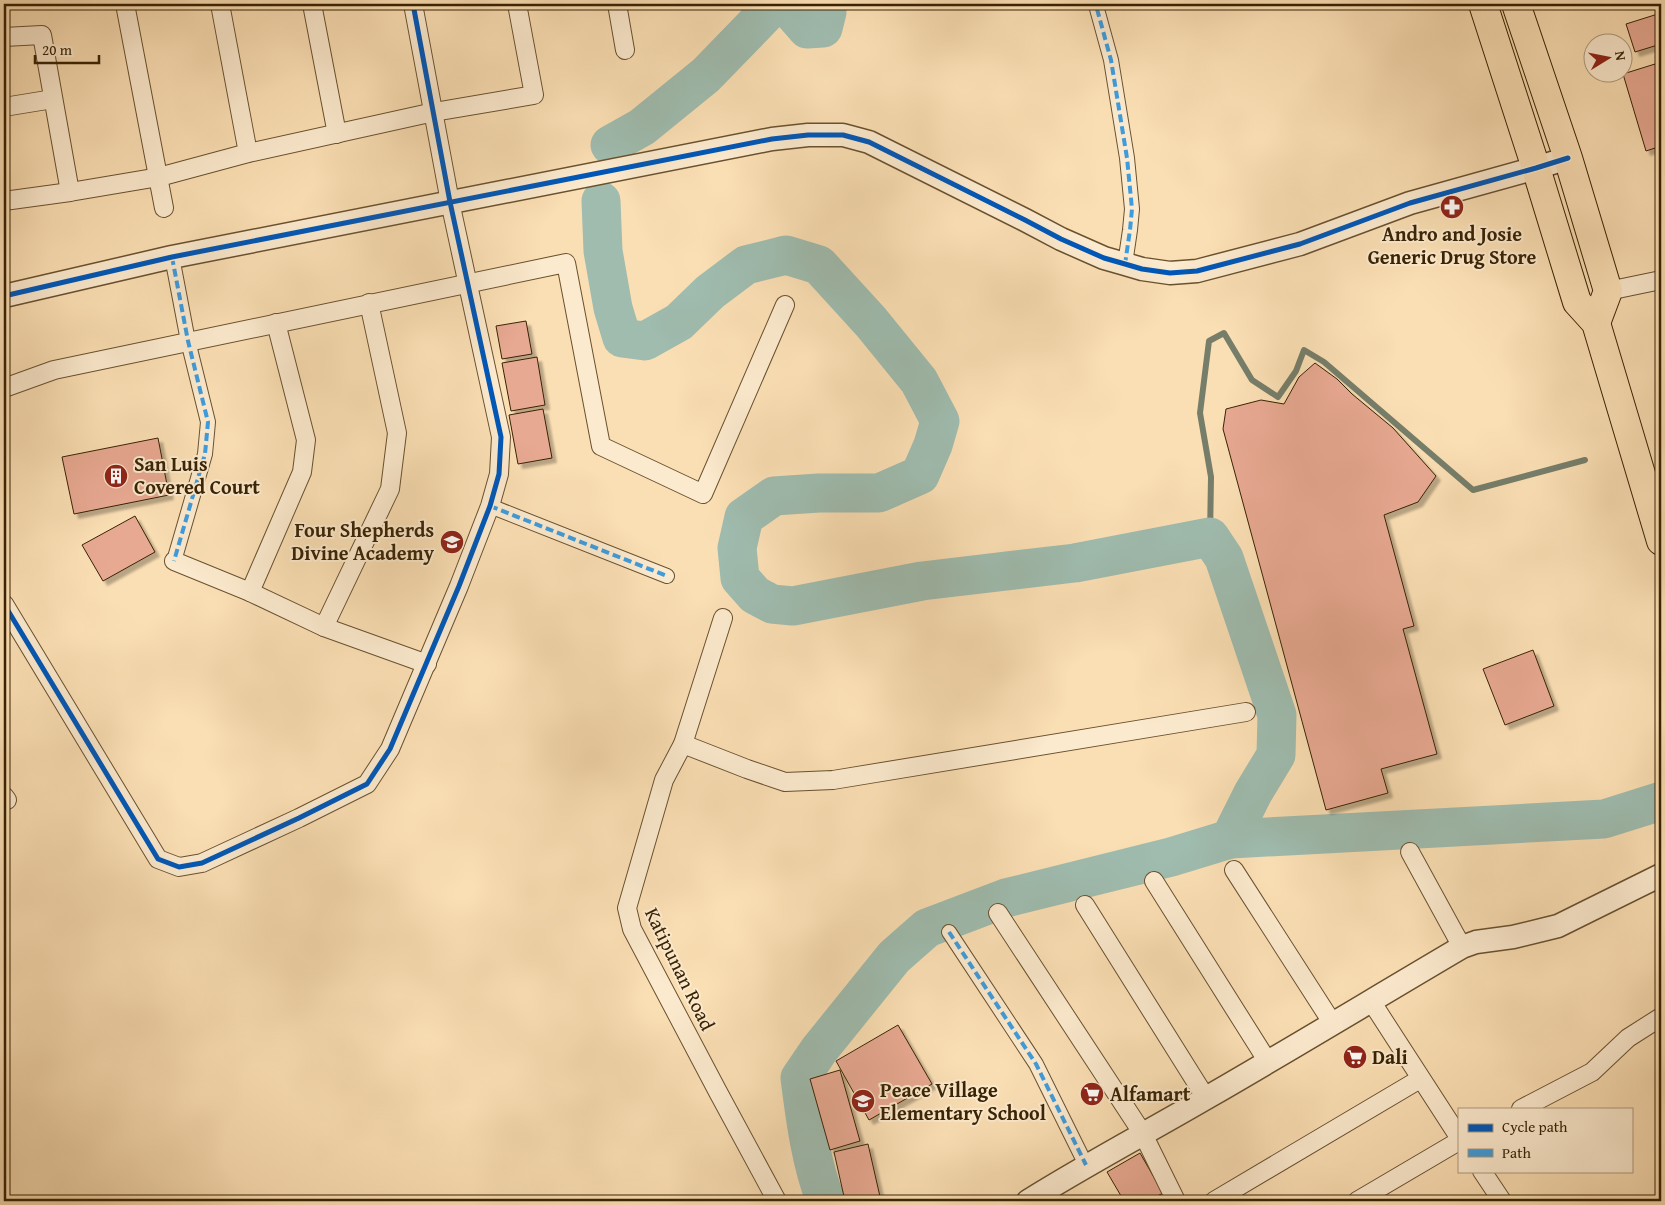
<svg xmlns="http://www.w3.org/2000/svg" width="1665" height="1205" font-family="'Gentium Book Plus',serif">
<defs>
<filter id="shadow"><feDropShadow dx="4.5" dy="4.5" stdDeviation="1" flood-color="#0004"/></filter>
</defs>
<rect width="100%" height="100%" fill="#fbdfb4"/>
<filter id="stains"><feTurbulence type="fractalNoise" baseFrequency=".004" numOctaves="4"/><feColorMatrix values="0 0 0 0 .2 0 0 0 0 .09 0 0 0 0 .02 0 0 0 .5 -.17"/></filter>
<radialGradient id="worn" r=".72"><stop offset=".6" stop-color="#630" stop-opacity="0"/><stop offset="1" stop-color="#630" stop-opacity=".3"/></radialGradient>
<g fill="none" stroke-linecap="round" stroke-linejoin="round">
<path stroke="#767e6a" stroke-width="6" d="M1210,537L1211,477L1200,413L1209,341L1224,333L1252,380L1278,397L1296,371L1304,350L1324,362L1473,490L1585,460"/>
<g stroke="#9fbcaf" stroke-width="39">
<path d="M610,145L642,127L706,75L772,7L786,5L807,29L823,28L827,12L824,4"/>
<path d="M601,201L603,251L613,308L622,338L645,341L679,322L710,292L746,265L786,255L819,265L871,322L919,381L940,421L933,445L920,475L879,493H819L774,496L744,517L737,548L740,578L755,595L772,604L793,606L922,581L1075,563L1210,537L1224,558L1277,715L1276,755L1253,793L1230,839L1171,857L1006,898L927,928L894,957L819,1050L800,1078C805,1117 811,1165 826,1201"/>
<path d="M1230,839L1604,819L1661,801"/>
</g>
</g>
<g fill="#e8a992" stroke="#382203" filter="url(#shadow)">
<path d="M1661,13V44L1635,52L1626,24Z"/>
<path d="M1655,64L1661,85V146L1646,151L1623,74Z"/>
<path d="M526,321L532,354L502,359L496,326Z"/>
<path d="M537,357L545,405L511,411L502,363Z"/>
<path d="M1315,363L1337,379L1352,394L1393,428L1436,476L1418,502L1384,515L1414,626L1403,629L1437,754L1381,769L1388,793L1326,810L1223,429L1226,409L1261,400L1284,404L1299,377Z"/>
<path d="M543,409L552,458L518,464L509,415Z"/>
<path d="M158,438L169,495L74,514L62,457Z"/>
<path d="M135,516L155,552L103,581L82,545Z"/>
<path d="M1533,650L1554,706L1505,725L1483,669Z"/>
<path d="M898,1025L932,1084L869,1120L836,1061Z"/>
<path d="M840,1070L860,1141L830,1150L810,1079Z"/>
<path d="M868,1144L881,1201H845L834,1152Z"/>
<path d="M1140,1153L1163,1193L1148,1201H1124L1107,1172Z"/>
</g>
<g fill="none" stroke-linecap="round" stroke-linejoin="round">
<g stroke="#69512f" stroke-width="16">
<g id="pedestrian">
<path d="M1097,9L1111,60L1127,158L1132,209L1130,230L1125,264"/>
<path d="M172,257L188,341L208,422L205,454L174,561"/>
<path d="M490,506L667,576"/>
<path d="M949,932L1036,1064L1086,1165"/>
</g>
</g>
<g stroke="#69512f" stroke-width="20">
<g id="minor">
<path d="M125,4L164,208"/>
<path d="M220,4L248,153"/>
<path d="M312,4L337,134"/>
<path d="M617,4L625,50"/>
<path d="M4,37L42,35L70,192"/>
<path d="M4,107L53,99"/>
<path d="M4,201L70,192L159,177L248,153L434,112L534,95L517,4"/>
<path d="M1608,291L1661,280"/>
<path d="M4,388L54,370L566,263L601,446L703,494L785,305"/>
<path d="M174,561L250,592L324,627L427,664"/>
<path d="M250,592L302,472L306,440L276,323"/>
<path d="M4,604L158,859L179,867L202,863L299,818L367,784L390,749L459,586L490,506L499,474L501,437L450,202L413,4"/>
<path d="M723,618L683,744L664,780L627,908L632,929L718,1092L777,1201"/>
<path d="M324,627L390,489L397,433L369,303"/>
<path d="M683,744L747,769L785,782L833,780L1246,712"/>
<path d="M4,796L7,800"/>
<path d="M1410,852L1462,947"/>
<path d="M1234,870L1333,1024"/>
<path d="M1154,881L1268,1062"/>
<path d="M1085,905L1206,1098"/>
<path d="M998,913L1143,1134L1176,1201"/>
<path d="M1371,1001L1459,1137"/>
<path d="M1521,1109L1592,1072L1628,1038L1661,1017"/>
<path d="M1482,1171L1502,1201"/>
<path d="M1214,1201L1420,1079"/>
<path d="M1357,1201L1459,1141"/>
</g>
</g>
<g stroke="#69512f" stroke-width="25">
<g id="tertiary">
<path d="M4,296L172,257L772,139L808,135H843L869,142L1025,220L1061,239L1104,258L1125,264L1142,269L1170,273L1197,271L1300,244L1410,203L1536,168L1568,158"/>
<path d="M1028,1201C1087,1164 1148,1132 1208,1097C1293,1048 1377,997 1462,947L1476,942L1513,937L1558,926L1661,875"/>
</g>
</g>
<g stroke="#382203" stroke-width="30">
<g id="primary">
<path d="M1483,4L1536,168L1577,302L1596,323L1661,541"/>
<path d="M1516,4L1568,158L1608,291L1596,323"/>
</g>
</g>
<use href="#pedestrian" stroke="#fceace" stroke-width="14"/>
<use href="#minor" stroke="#fceace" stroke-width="18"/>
<use href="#tertiary" stroke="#fceace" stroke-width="22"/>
<use href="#primary" stroke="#fbdfb4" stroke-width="28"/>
<g stroke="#3e9cdd" stroke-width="4" stroke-dasharray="8 4" stroke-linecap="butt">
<path d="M1097,9L1111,60L1127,158L1132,209L1130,230L1125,264"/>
<path d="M172,257L188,341L208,422L205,454L174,561"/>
<path d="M490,506L667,576"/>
<path d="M949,932L1036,1064L1086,1165"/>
</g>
<g stroke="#fceace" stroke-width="8">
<g id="cycleway">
<path d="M4,296L172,257L772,139L808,135H843L869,142L1025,220L1061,239L1104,258L1125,264L1142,269L1170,273L1197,271L1300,244L1410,203L1536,168L1568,158"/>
<path d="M4,604L158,859L179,867L202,863L299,818L367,784L390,749L459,586L490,506L499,474L501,437L450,202L413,4"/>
</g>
</g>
<use href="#cycleway" stroke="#0057b8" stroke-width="5"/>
</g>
<defs>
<g id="pharmacy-disc" transform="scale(1.25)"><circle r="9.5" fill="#8f2418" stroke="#fceace"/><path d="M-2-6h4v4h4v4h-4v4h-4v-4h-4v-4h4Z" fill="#fff"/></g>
<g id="building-disc" transform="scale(1.25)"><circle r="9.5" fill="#8f2418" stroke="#fceace"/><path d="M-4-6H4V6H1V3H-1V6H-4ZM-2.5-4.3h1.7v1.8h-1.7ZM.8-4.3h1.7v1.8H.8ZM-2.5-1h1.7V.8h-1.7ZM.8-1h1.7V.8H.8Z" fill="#fff"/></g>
<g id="school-disc" transform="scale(1.25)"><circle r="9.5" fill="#8f2418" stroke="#fceace"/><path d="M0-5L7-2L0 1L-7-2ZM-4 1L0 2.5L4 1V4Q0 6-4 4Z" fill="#fff"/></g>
<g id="supermarket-disc" transform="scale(1.25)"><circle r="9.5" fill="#8f2418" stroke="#fceace"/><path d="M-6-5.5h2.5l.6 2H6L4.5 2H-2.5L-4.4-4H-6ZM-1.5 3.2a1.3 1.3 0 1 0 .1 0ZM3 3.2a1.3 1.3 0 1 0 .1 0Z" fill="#fff"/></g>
</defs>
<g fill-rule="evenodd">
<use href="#pharmacy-disc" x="1452" y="207"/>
<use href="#building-disc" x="116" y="476"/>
<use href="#school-disc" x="452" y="542"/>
<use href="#supermarket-disc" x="1355" y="1057"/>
<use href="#supermarket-disc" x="1092" y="1094"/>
<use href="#school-disc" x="863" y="1101"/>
</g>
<g text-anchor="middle" stroke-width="4" stroke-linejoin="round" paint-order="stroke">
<g font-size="20" font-weight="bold" fill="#382203" stroke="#fceace" text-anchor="start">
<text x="1452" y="241" text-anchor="middle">Andro and Josie<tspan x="1452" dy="23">Generic Drug Store</tspan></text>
<text x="134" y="471">San Luis<tspan x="134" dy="23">Covered Court</tspan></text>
<text x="434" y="537" text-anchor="end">Four Shepherds<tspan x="434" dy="23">Divine Academy</tspan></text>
<text x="1372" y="1064">Dali</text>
<text x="880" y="1097">Peace Village<tspan x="880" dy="23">Elementary School</tspan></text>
<text x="1110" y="1101">Alfamart</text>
</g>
<g font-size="20" fill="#382203" stroke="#fceace">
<text transform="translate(680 969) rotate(64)" y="7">Katipunan Road</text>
</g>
</g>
<rect width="1665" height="1205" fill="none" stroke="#fbdfb4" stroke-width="20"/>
<rect x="5" y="5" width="1655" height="1195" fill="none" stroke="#382203" stroke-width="2.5"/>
<rect x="10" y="10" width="1645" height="1185" fill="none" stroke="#382203"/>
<rect x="1458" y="1108" width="175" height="65" fill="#fceace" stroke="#ae9a7d"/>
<rect x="1468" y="1124" width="25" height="8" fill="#0057b8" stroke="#ae9a7d"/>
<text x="1502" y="1132" font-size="15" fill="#382203">Cycle path</text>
<rect x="1468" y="1149" width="25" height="8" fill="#3e9cdd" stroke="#ae9a7d"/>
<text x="1502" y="1158" font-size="15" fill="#382203">Path</text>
<g transform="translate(1608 58) rotate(80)"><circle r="24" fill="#fceace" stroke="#ae9a7d"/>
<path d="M0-4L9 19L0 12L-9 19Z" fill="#8f2418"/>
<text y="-8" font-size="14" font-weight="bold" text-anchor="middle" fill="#382203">N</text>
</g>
<path d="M35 55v8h64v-8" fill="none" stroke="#382203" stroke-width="2.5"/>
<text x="42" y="55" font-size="15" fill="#382203" stroke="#fceace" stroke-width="4" paint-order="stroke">20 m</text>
<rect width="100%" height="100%" filter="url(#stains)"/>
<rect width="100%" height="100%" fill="url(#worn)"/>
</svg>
